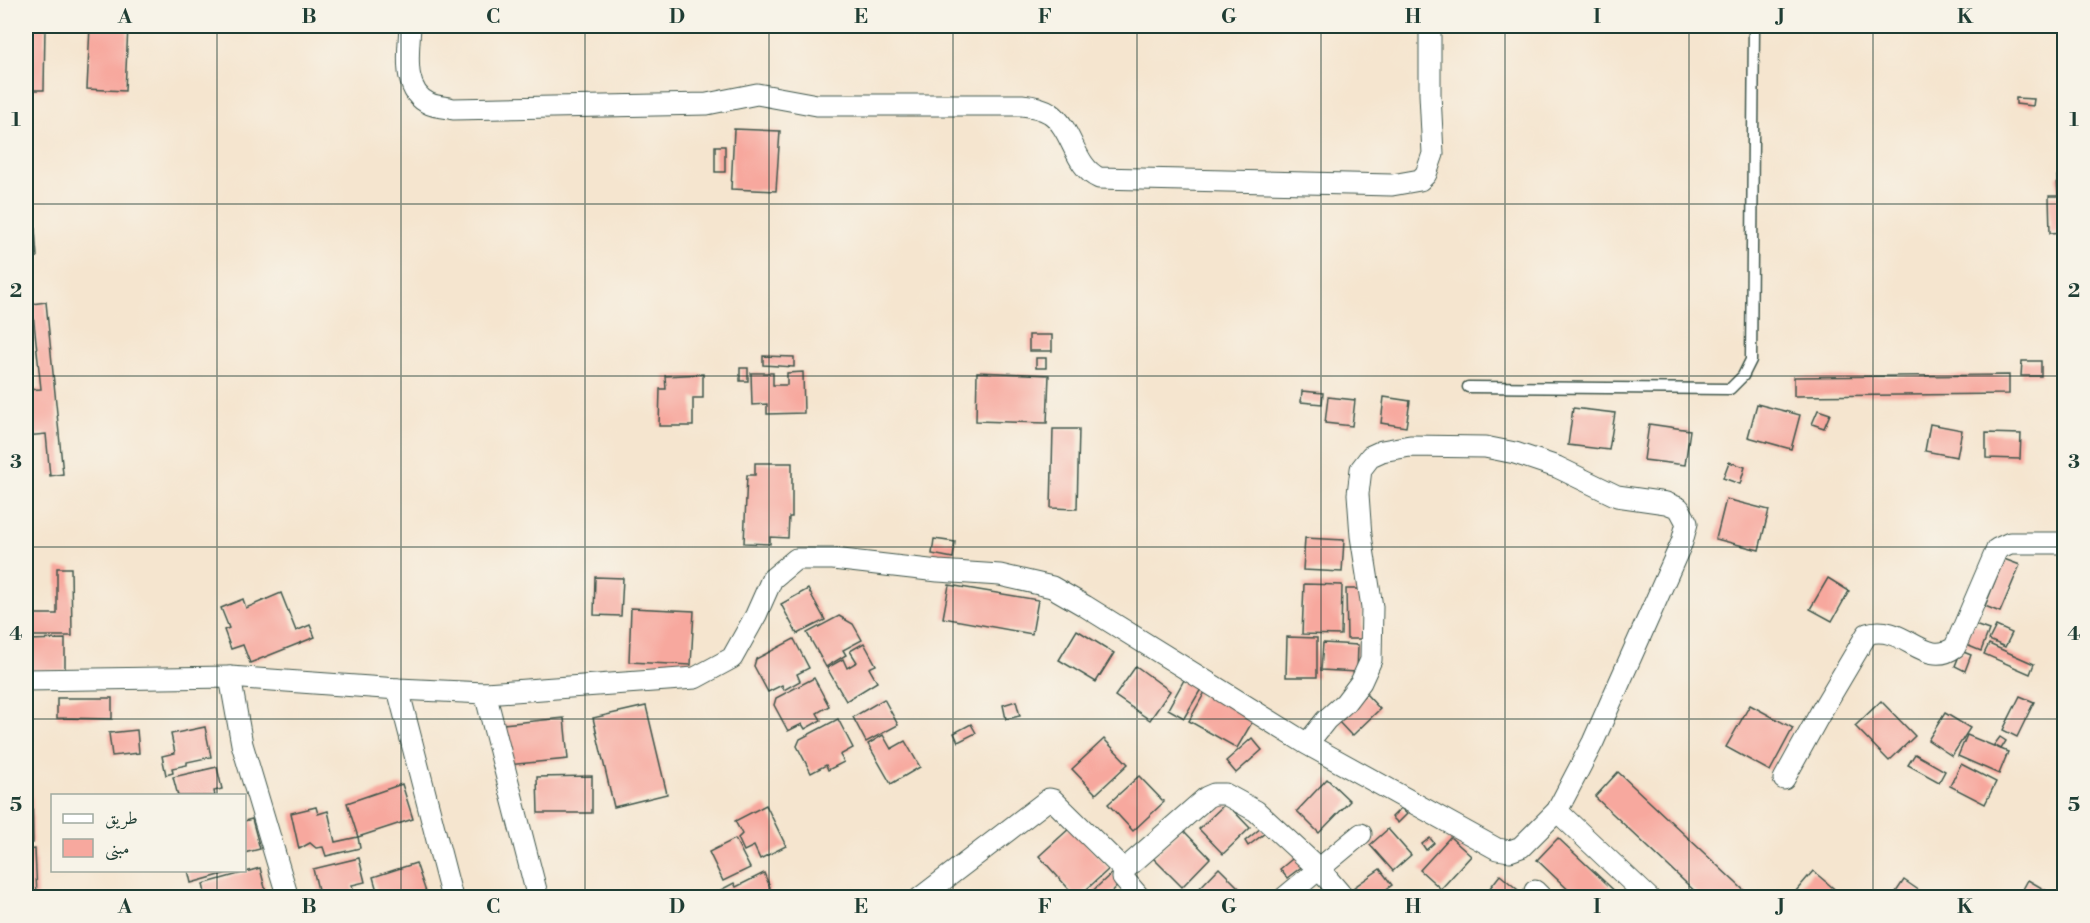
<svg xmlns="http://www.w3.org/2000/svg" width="2090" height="923" font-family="'Libre Bodoni',Amiri,serif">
<rect width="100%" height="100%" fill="#f7f3e8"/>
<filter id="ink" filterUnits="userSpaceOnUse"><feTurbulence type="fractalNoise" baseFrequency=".0167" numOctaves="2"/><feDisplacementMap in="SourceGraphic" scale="12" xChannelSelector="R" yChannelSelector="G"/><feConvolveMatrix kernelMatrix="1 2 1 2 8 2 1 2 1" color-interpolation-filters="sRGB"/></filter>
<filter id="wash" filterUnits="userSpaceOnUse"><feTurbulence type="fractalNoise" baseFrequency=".008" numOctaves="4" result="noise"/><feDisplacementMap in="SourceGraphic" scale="24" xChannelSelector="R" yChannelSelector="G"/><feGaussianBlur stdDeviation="1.35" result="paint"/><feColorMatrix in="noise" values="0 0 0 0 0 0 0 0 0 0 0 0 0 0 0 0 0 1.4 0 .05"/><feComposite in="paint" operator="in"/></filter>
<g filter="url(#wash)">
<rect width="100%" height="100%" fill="#f5e5cf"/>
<g id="blocks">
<g fill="#f7a89e">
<path d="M26,26H45L44,90H26Z"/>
<path d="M90,26H128L125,91L87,89Z"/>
<path d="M2016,98L2034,99L2033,106L2016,104Z"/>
<path d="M734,129L780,131L776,191L731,189Z"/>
<rect x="715" y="146" width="10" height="26"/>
<path d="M2064,175V232L2050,233L2049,196H2058L2057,176Z"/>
<path d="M34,214L37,257L26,258V215Z"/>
<path d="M46,302L63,474L50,476L46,434L26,436V390L41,389L32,304Z"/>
<rect x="1029" y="335" width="23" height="16"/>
<path d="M763,356L794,357V367L763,365Z"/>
<rect x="1036" y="358" width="10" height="10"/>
<path d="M2022,361H2041V376H2021Z"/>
<rect x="740" y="368" width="8" height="13"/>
<path d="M803,372L804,413L767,414V404L752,405L751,373H773V385H787V373Z"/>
<path d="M977,372L1049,375L1047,423L976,421Z"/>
<path d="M703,374V398H693V426H659L660,389H666L665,376Z"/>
<path d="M2009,375V394L1794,396V377Z"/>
<path d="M1302,391L1323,393L1322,404L1301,402Z"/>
<path d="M1328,397L1355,400L1352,426L1325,423Z"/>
<path d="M1384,397L1410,401L1406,427L1381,423Z"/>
<path d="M1757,404L1800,415L1791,449L1748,437Z"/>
<path d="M1573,408L1615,413L1609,450L1568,445Z"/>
<path d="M1818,410L1830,414L1824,428L1812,424Z"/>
<path d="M1649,424L1690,430L1685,465L1644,460Z"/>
<path d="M1930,424L1962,430L1957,457L1925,451Z"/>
<path d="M1053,429H1079L1077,509L1051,508Z"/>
<path d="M1986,433L2021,434L2020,459L1986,458Z"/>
<path d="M1729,462L1745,467L1740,484L1723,478Z"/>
<path d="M755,463H792V517H789L788,538L770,537V544L744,543L747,475H755Z"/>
<path d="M1726,499L1769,510L1759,550L1716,539Z"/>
<path d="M1305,538L1344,540L1342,572L1303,570Z"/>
<path d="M934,539L955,542L953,558L932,554Z"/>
<path d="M2004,559L2020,565L2000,612L1985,606Z"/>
<path d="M57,568H71L72,636H26V614H57Z"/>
<path d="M595,577L623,578L621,616L594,615Z"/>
<path d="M1828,578L1849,591L1832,621L1810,609Z"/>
<path d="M1304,584L1342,585L1341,635L1302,634Z"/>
<path d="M949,585L1038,600L1032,634L943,618Z"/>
<path d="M808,589L825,620L797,634L781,604Z"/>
<path d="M1346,589H1362V639H1347Z"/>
<path d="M281,593L296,631L310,625L315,637L250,663L243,645L231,649L224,630L229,628L221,608L243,599L246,608Z"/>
<path d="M631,608L694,611L691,665L629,662Z"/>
<path d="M839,616L853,624L862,640L843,650L846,655L826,667L807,633Z"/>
<path d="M1972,624L1989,630L1981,651L1964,644Z"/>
<path d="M1996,626L2012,633L2005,647L1989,640Z"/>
<path d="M1077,630L1114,653L1096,682L1059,660Z"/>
<path d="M1287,637L1317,638V677H1286Z"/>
<path d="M65,639V670H26V640Z"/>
<path d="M794,639L809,668L797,674L800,681L784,690L782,685L768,692L754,666L756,659Z"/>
<path d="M864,643L876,665L869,668L877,682L846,701L827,668L843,659L847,668L857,662L850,651Z"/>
<path d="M1323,643L1358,645L1357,672L1321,670Z"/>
<path d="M1989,644L2034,664L2030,674L1984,654Z"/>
<path d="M1961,651L1971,655L1965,671L1955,666Z"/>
<path d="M1136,666L1170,691L1150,720L1115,696Z"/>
<path d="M814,678L829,706L817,713L821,720L805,729L802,724L788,731L774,705L776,698Z"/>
<path d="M1184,680L1201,689L1184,718L1168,709Z"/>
<path d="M1205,692L1254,719L1237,748L1189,721Z"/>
<path d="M1366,694L1380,709L1352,736L1338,721Z"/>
<path d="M2020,696L2034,702L2017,737L2003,730Z"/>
<path d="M57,698H112V719L57,718Z"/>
<path d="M884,699L898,725L866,742L853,717Z"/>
<path d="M1016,701L1020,716L1006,719L1003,705Z"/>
<path d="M1881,701L1915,736L1889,761L1855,726Z"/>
<path d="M1750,705L1793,728L1770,771L1726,747Z"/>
<path d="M646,706L667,794L614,807L593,718Z"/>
<path d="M1945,713L1970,728L1952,756L1928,740Z"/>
<path d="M564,718L568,759L507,765L503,724Z"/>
<path d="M838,719L853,748L840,755L844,762L828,770L826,765L811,773L797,746L800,739Z"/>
<path d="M971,724L976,733L958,742L954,733Z"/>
<path d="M26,726H31L33,843H26Z"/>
<path d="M205,727L211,757L187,762V765L172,768L173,773L166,775L162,756L175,753L171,734Z"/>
<path d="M137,730L139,753L112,756L109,733Z"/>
<path d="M883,735L891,749L905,741L920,767L891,784L868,744Z"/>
<path d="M1967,735L2008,752L1999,774L1958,756Z"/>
<path d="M2000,737L2006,741L2001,749L1994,745Z"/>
<path d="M1252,738L1262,750L1236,773L1226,761Z"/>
<path d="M1104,739L1128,764L1096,794L1072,769Z"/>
<path d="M1915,754L1945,771L1939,782L1908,765Z"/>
<path d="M1961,764L1996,782L1985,804L1950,786Z"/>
<path d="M217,767L222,789L214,791L215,796H178L173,777Z"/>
<path d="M1618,772L1752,898H1702L1595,797Z"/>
<path d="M592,776V813H538L537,777Z"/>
<path d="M1139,776L1164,802L1133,831L1108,804Z"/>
<path d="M1327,779L1350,801L1319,833L1297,811Z"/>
<path d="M402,784L413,819L358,837L347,803Z"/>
<path d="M1226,803L1250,828L1223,854L1199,829Z"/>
<path d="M766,805L786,846L760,859L754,846L744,851L738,838L742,834L735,821Z"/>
<path d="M316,807L318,814L328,811L335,842L358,837L360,848L326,856L323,847L316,848L310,843L299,849L291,813Z"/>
<path d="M1401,808L1407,814L1398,823L1392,817Z"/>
<path d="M252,819L260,849L244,853V821Z"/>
<path d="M1071,827L1109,869L1077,898L1039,856Z"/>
<path d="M1261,828L1265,833L1248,846L1245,841Z"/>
<path d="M1182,829L1210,858L1182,887L1153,858Z"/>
<path d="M1388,829L1411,855L1393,871L1370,845Z"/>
<path d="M1450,837L1471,856L1441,889L1420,870Z"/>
<path d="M1430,838L1434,843L1426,850L1422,844Z"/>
<path d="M1558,838L1622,898H1577L1537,860Z"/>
<path d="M735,839L750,868L723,881L709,852Z"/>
<path d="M35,849L37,896L26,897V850Z"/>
<path d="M1297,855L1304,865L1287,878L1280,869Z"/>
<path d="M359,858L365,882L352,885L355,898H320L313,869Z"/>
<path d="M416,863L426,892L408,898H379L373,877Z"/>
<path d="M260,868L267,896L206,898L203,884Z"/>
<path d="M1219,868L1249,898H1190Z"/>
<path d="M1380,869L1392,885L1374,898H1360L1353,888Z"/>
<path d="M188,870H233L234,871L191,883Z"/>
<path d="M1813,871L1845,898H1790Z"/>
<path d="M764,873L770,887L768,898H712L711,895L734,883L736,887Z"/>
<path d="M1112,873L1121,883L1105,898H1085Z"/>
<path d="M1500,875L1523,894L1520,898H1482Z"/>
<path d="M1904,880L1930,898H1892Z"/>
<path d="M2028,880L2047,891L2043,898H2029L2021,893Z"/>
</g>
</g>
</g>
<g filter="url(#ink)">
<use href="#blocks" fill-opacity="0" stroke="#3f564b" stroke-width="1.5"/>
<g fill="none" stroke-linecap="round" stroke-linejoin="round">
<g stroke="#3f564b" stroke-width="13">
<path id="service" d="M1468,387L1730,389L1743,376L1751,360L1754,26"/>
</g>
<g stroke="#3f564b" stroke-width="23">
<g id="minor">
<path d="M410,26C409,50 401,92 430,104C437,107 446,107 453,109L707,104L757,94L817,105H1022C1032,106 1042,108 1050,113C1073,129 1074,167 1099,178L1392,185L1420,180L1426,174L1433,154L1430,94V26"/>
<path d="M230,677L242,744L288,898"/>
<path d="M26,680L230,677L398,689L485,693L695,678L732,658L756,615L772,579L796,559H833L938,571L1000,575L1052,587L1085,606L1307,744L1497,849L1510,851L1521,847L1557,811L1593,742L1682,542L1687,523L1679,508L1666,503L1617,496L1557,467L1515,453L1485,447L1410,446L1382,451L1371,456L1361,469L1358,494L1361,536L1372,607L1371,660L1361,682L1345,703L1326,720L1307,744"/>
<path d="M398,689L452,898"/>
<path d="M485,693L538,898"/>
<path d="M1784,779L1822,710L1867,634C1903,622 1925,670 1955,647L1997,549L2010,543H2064"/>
<path d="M1557,811L1649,898"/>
<path d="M1124,870L1207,797L1214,794H1225L1256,811L1320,870L1344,898"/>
<path d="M1535,891L1542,898"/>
<path d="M920,898L1049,799L1053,800L1124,870L1123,878L1140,898"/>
<path d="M1284,898L1361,834"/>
</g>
</g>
<use href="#service" stroke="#fff" stroke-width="10"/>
<use href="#minor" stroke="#fff" stroke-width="21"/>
</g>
</g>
<path fill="none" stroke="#1f3d34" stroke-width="1.5" stroke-opacity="0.55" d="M217,26V796M401,26V898M585,26V898M769,26V898M953,26V898M1137,26V898M1321,26V898M1505,26V898M1689,26V898M1873,26V898M26,204H2064M26,376H2064M26,547H2064M26,719H2064M217,870V898"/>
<rect width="2090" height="923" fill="none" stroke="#f7f3e8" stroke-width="66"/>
<rect x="51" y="794" width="195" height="78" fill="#f7f3e8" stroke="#a1aaa0" stroke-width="1.5"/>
<rect x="63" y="814" width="30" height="9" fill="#ffffff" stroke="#a1aaa0" stroke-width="1.5"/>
<text x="105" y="824" font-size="18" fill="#1f3d34">طريق</text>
<rect x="63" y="839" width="30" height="18" fill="#f7a89e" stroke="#a1aaa0" stroke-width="1.5"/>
<text x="105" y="854" font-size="18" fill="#1f3d34">مبنى</text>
<rect x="33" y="33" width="2024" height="857" fill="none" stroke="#1f3d34" stroke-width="2"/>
<g font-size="20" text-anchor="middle" font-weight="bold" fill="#1f3d34">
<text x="125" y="23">A</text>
<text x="309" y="23">B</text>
<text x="493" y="23">C</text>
<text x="677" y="23">D</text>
<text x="861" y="23">E</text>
<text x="1045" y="23">F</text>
<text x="1229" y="23">G</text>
<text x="1413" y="23">H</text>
<text x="1597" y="23">I</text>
<text x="1781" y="23">J</text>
<text x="1965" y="23">K</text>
<text x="16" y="126">1</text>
<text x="2074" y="126">1</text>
<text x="16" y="297">2</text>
<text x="2074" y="297">2</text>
<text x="16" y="468">3</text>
<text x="2074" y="468">3</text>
<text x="16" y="640">4</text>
<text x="2074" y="640">4</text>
<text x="16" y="811">5</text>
<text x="2074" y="811">5</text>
<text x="125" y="913">A</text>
<text x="309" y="913">B</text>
<text x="493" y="913">C</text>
<text x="677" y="913">D</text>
<text x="861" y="913">E</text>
<text x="1045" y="913">F</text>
<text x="1229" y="913">G</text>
<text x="1413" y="913">H</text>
<text x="1597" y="913">I</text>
<text x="1781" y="913">J</text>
<text x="1965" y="913">K</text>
</g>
</svg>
